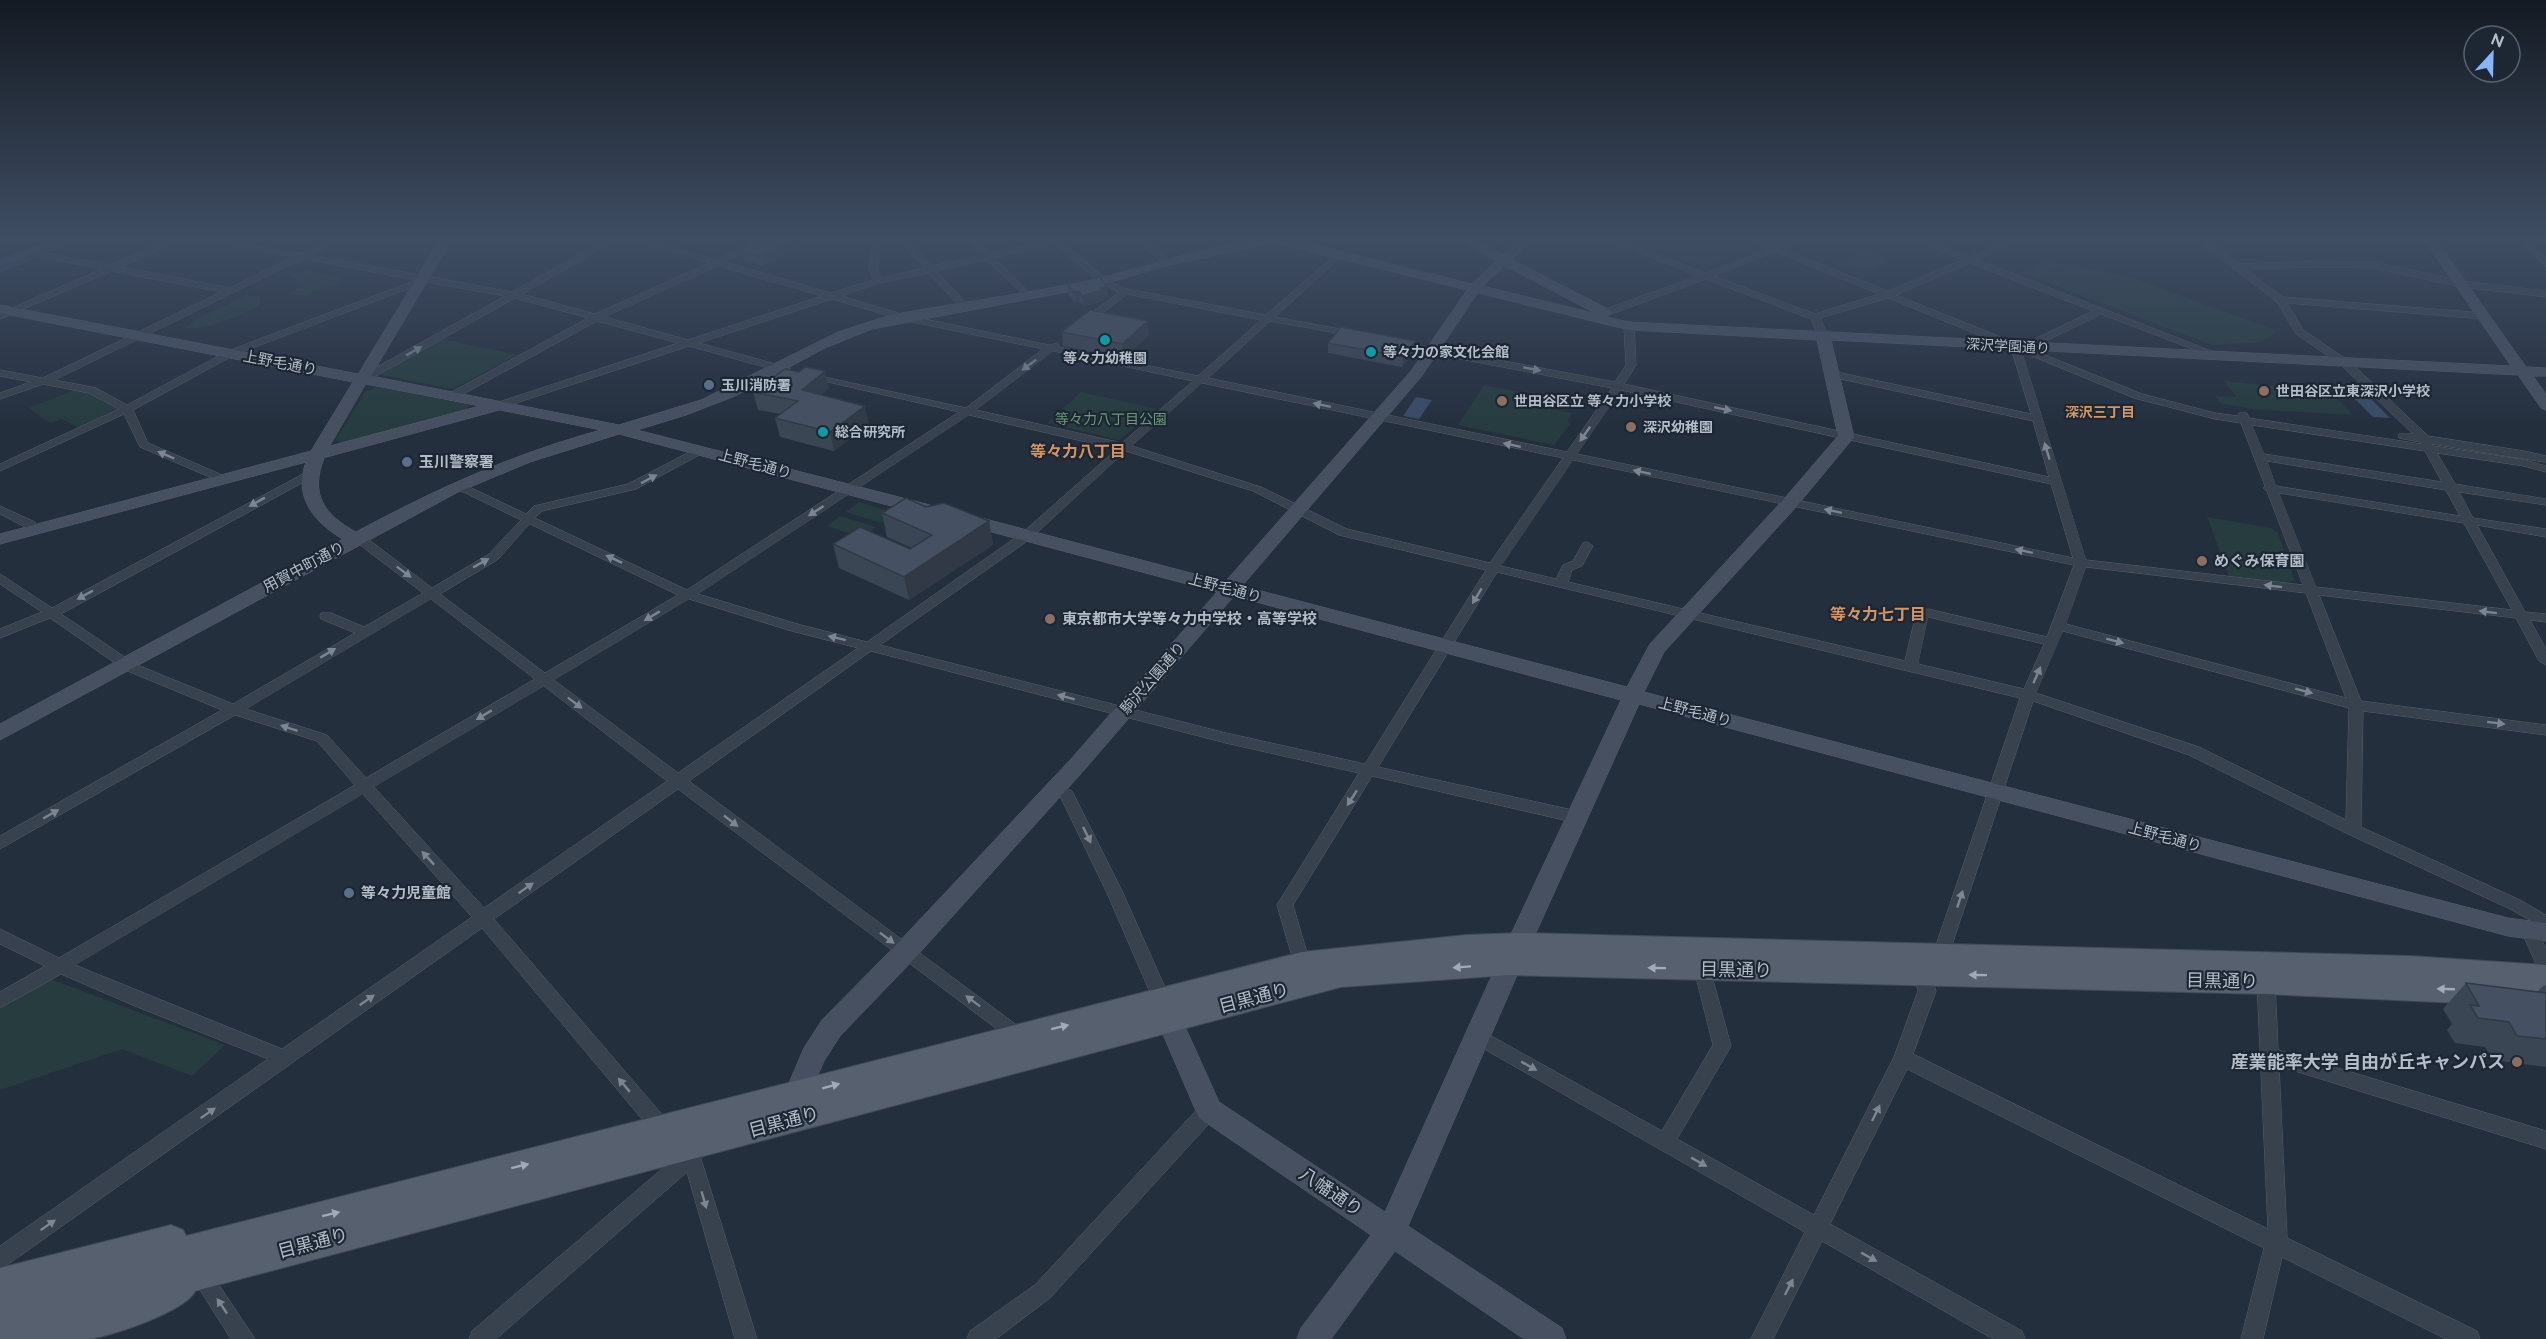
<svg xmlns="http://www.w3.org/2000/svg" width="2546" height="1339" font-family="Raleway,'Noto Sans JP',sans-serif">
<rect width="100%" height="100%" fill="#242f3e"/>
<g fill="#263c3f">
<path d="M1658,238H1732L1756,248L1702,268L1643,246Z"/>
<path d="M1867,250L1893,260L1859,274L1833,264Z"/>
<path d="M2049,262L2123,275L2278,331L2262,342L2212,345L2023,273Z"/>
<path d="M305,270L341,277L342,281L305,295H292L291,292L301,286L299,281L290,276Z"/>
<path d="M246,295L261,297L260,304C247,315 201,331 185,328L196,319Z"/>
<path d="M442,339L517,355L453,389L382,375V372Z"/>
<path d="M2224,381L2285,387L2284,385L2326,387L2353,415L2252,409L2221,404L2215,396L2237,397Z"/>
<path d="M1484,385L1544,397L1542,403L1551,408L1572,413L1568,421L1571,423L1554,445L1458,425Z"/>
<path d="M377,387L469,405L466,411L343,443L335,440L366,391Z"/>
<path d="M74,390L86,392L118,408L79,428L62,419L50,423L29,408Z"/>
<path d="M1081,392L1157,409L1119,440L1047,423Z"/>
<path d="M859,502L894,513L881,523L846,512Z"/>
<path d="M840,516L876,527L863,538L827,526Z"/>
<path d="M2207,517L2271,528L2278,533L2295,581L2288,583L2229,576Z"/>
<path d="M51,979L225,1045L192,1076L122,1049L0,1090V1008Z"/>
</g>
<g fill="#394c67">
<path d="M2352,396L2369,397L2390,418L2373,417Z"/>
<path d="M1416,397L1432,400L1419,419L1403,416Z"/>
</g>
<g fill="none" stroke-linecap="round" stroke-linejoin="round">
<path fill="#394c67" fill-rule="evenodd" d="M44,243L50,245L52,248L50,251L0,270V259Z"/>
<g stroke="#565f6c" stroke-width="1">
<g id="street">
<path d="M68,238H81L46,253L110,265L174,238H186L121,267L230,288L293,257L196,238H216L301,254L333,238H344L311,255L512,292L609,238H620L522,294L595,314L709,263L628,238H642L716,260L764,238H776L725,262L831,293L873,280L869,269L872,243L856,238H905L932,266L982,255L966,238H975L990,253L1050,240L1049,238H1076L1063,242L1109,281L1127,289L1266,315L1338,252L1342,255L1341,257L1275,317L1356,332L1361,335L1359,337L1270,321L1208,378L1567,452L1612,388L1398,347L1393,344L1398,341L1615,382L1626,365L1624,326L1629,323L1634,326L1636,365L1624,384L2049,477L2033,421L1832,377L1827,374L1832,371L2031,414L2011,348L1888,298L1820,318L1828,336L1823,339L1818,336L1811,319L1706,279L1614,313L1591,318V314L1698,276L1602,238H1615L1706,273L1769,249L1744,238H1756L1776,246L1798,238H1811L1784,250L1888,291L1962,260L1909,238H1922L1970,257L2014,238H2026L1978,260L2224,356L2216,358L2101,314L2044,342L2040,349H2034L2032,347L2037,338L2093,311L1970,263L1896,295L2142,394L2215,413L2238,416L2239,413H2247L2249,418L2421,444L2420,442L2399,438V434H2413L2341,365L2296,334L2277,302L2194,238H2204L2239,264L2317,261L2374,262L2461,281L2546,291V297L2461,287L2374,268L2317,267L2245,269L2283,297L2484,313L2489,316L2484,319L2287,303L2303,330L2349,361L2428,436L2524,451L2546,456V462H2544L2432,444L2433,446L2525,460L2546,466V472L2524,466L2437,453L2455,484L2546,499V505L2459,492L2473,518L2546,529V537L2477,525L2525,612L2546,614V622L2530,620L2546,649V665L2539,661L2516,618L2319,595L2361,701L2546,725V735L2363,711L2361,827L2520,900L2546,915V929L2508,908L2348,834L2189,755L2033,701L1949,954L1947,959L1941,961L1935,959L1933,954L2020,698L1497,572L1378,767L1577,811L1582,813L1585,817L1582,821L1577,823L1372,776L1293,905L1310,963L1308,968L1302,970L1296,968L1294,963L1277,905L1359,773L1226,743L871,651L689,781L1026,1032L1029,1037L1026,1042L1020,1045L1014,1042L678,789L494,919L671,1125L673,1131L671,1137L664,1139L657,1137L482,928L7,1265L0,1268V1246L268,1059L135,1006L61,974L0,1008V992L45,966L0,944V929L59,958L355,785L317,741L235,715L0,849V836L222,710L125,670L50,618L0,638V629L42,612L0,584V574L52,608L305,473H313V477L61,614L135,664L233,704L355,633L321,619L320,616L321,613H331L364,627L423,593L360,545L350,539L352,536L356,535L368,539L432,588L489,554L521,520L455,488V484H463L526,514L534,506L628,484L697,448H705V452L636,489L542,511L535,518L687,590L959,412L806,377V373L966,408L1043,349L903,320L832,299L699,343L790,368V372H782L689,346L504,407H496V403L678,343L597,321L456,398H448V394L588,318L515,298L367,381H359V377L505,296L426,282L234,355L133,410L148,443L220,474L225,480L223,482H215L212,478L140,447L124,414L0,471V464L119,409L89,393L43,384L0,399V393L31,382L0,376V370L42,378L47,376L221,292L112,271L0,319V313L102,269L37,257L0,271V265ZM896,238L924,268L881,278L877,269L880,244ZM1055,244L1103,285L1119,292L1081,321V325H1087L1127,294L1261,320L1198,376L1059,347L1058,343L1049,345L905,315L841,296L880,283L928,273L961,308H967V304L936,271L987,260L1027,298L1032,295L995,258ZM1776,252L1879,294L1815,314L1714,276ZM303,259L416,280L228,351L127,405L96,388L55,380ZM718,266L822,296L688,340L605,317ZM1053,351L1193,381L1122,443L976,410ZM2022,352L2134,398L2215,419L2241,423L2265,486L2263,488L2267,491L2303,585L2086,560ZM1202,383L1563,458L1490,563L1347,529L1261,487L1132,446ZM1621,390L2051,484L2073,558L1577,454ZM969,415L1117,449L1022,533L867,642L797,624L698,594ZM2252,425L2425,451L2442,482L2264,454ZM1126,451L1253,491L1339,535L1486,570L1365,764L1226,733L880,645L1030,539ZM1573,460L2074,565L2047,637L1928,609L1917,611L1916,614L1905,661L1568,582L1572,570L1582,566L1593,546L1587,542L1583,543L1573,561L1563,565L1556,579L1501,566ZM2267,461L2446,490L2460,516L2276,486ZM2279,493L2464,523L2512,610L2316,587ZM530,524L678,595L545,673L440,594L497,560ZM2086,567L2306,593L2346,698L2066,624ZM431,599L535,679L366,778L327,735L246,709ZM689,599L788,630L858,648L678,773L554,680ZM1928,617L2044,644L2024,689L1918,664ZM2063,631L2349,708L2346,820L2199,747L2036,693ZM544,686L667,781L484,908L374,787ZM363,794L472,917L282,1049L75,965Z"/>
<path d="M1133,238H1143L1172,262L1165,264Z"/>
<path d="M2517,238H2526L2546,258V266Z"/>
<path d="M0,506L35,522L37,530L35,533H27L25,527L0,514Z"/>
<path d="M1055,783L1072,791L1123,893L1171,1001L1168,1006L1162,1008L1156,1006L1107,893L1061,798L1048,788L1050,784Z"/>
<path d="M2529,923L2535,925L2546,949V975L2540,973L2521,930L2523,925Z"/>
<path d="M1702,962L1708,964L1710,969L1731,1046L1677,1139L1814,1215L1894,1057L1918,991L1913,973L1916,968L1922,966L1928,968L1936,991L1913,1054L2268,1229L2257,982L2260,977L2266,975L2272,977L2275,982L2278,1050L2546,1131V1149L2279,1066L2287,1238L2477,1331L2480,1339H2446L2282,1257L2263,1339H2241L2264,1248L1907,1069L1830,1224L2022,1331L2025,1339H1993L1822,1241L1773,1339H1751L1805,1232L1472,1042L1469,1037L1472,1032L1478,1029L1484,1032L1662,1131L1713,1045L1694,969L1696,964Z"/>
<path d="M1209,1102L1216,1104L1218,1110L1216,1116L1050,1298L996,1339H967L970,1331L1036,1284L1202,1104Z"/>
<path d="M680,1138L690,1145L696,1143L703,1146L706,1152L701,1159L757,1339H735L687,1172L496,1339H469L472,1331L676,1157L670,1147L673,1141Z"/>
<path d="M200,1264L207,1267L255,1339H231L190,1274L193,1267Z"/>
</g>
</g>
<g stroke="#565f6c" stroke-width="1">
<path id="secondary" d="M441,238H453L371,376L619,425L701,400L838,332L891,315C957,303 1024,294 1090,280C1156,266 1220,238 1288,238L1472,284L1496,261L1455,238H1471L1503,255L1520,238H1534L1512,260L1610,310L1612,313L1607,317L1629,322L2511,366L2423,238H2435L2526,367L2546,368V376H2533L2546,394V410L2541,408L2518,375L1831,340L1854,437L1796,507L1664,652L1644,692L2508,918L2546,923V941L2508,936L1639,704L1521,966L1408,1226L1562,1328L1566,1339H1524L1395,1251L1331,1339H1297L1301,1328L1371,1235L1199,1118L1152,1009L1156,1002L1165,999L1174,1002L1219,1102L1385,1212L1497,964L1621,700L1234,596L1085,769L915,958L840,1036L824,1061L802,1112L793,1116L784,1112L780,1104L804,1048L822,1020L897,944L1071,759L1217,592L958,523L956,519L958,515H970L1225,582L1411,371L1467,290L1274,243L1170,265L1093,287L872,329L825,348L735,396L686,415L637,430L930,505L932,509L930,513H918L619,434L530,462L458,492L0,740V724L343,539C314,523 293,496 306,462L0,544V534L311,451L353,382L0,313V305L358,374ZM1505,266L1597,314L1483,286ZM1478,293L1629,330L1817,340L1838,436L1784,499L1650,644L1627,687L1242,586L1421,377ZM366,384L480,406L330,446ZM500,410L601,430C513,454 436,489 356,532C323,514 310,494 324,458Z"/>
</g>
<g stroke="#414a57" stroke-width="2">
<path id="primary" d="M1520,933L2410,956L2546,965V1007L2266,994L1509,975L1341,987L195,1291C186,1311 110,1337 88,1339C59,1339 29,1339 0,1339V1268L171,1225L183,1230L186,1236L1302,952L1466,935Z"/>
</g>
<use href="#street" fill="#38414e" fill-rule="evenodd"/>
<use href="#secondary" fill="#465061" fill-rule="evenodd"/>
<use href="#primary" fill="#56606e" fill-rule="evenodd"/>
</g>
<g fill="#3b4654">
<path d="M766,238L763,266L744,260L741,250Z"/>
<path d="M1067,284L1108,297L1104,298V301L1083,306L1080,302L1075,303L1068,294Z"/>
<path d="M1062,332L1149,335L1123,358L1063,346Z"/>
<path d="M1328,343L1414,352L1402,367L1328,353Z"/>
<path d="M829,388L821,395L869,424L834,451L780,437L775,418L781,414L758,410L753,392Z"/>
<path d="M926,507L989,521L993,545L909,600L839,568L833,544L910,549L912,548L887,537L882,513Z"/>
<path d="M2466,983L2537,992L2544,985L2546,986V1067L2493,1060L2485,1047L2455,1043L2447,1030L2452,1024L2443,1009Z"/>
</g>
<g fill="#303945">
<path d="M796,238H818L763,266L760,256Z"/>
<path d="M1107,287L1108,297L1104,298V301L1083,306L1082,296L1101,288Z"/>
<path d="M1079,291L1080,302L1075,303L1074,292Z"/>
<path d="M1148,321L1149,335L1123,358L1122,344Z"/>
<path d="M1415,341L1414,352L1402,367L1403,357Z"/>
<path d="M825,371L829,388L806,408L802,390Z"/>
<path d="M865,406L869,424L834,451L830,432Z"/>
<path d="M989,521L993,545L909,600L904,577Z"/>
</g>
<g fill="#455162" stroke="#303945" stroke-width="1.5">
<path d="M766,238H796L760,256L741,250Z"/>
<path d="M1100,277L1107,287L1101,288L1103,290L1082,296L1079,291L1074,292L1067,284Z"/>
<path d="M1090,310L1148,321L1122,344L1062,332Z"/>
<path d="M1341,327L1415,341L1403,357L1328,343Z"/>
<path d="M805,367L825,371L802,390L865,406L830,432L775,418L798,401L753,392L785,369L799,372Z"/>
<path d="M906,498L926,507L944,503L989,521L904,577L833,544L860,527L910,549L932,535L882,513Z"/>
<path d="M2466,983L2546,993V1039L2517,1036L2509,1022L2478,1018L2470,1005L2479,1006Z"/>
</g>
<defs><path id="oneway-solid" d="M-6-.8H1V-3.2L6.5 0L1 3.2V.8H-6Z" transform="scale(1.5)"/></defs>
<g fill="#7c8592">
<use href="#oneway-solid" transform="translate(414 351) rotate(-29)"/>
<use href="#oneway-solid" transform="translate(1029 365) rotate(143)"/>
<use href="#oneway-solid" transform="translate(1532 369) rotate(11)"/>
<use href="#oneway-solid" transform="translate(1322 405) rotate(-168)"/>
<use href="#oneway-solid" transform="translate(1723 409) rotate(12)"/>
<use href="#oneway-solid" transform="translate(1585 434) rotate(125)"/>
<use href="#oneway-solid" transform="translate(1512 445) rotate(-168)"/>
<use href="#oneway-solid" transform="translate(2047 451) rotate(-107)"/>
<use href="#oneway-solid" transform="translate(166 455) rotate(-157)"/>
<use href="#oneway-solid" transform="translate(1642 472) rotate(-168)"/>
<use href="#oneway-solid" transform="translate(649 479) rotate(-28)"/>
<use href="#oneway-solid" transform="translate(257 502) rotate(151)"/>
<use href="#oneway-solid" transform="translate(816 511) rotate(147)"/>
<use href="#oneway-solid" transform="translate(1833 511) rotate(-168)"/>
<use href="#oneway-solid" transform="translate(2024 551) rotate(-168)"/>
<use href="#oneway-solid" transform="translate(614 559) rotate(-155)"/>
<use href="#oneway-solid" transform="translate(481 563) rotate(-29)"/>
<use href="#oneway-solid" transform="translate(404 572) rotate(37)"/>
<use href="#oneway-solid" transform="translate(2273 586) rotate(-173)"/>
<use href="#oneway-solid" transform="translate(85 595) rotate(151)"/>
<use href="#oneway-solid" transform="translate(1477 596) rotate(121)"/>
<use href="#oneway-solid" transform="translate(2488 612) rotate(-173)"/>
<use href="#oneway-solid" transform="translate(652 616) rotate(149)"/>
<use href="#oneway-solid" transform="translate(837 638) rotate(-166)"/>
<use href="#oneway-solid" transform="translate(2115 641) rotate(15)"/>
<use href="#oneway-solid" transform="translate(328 653) rotate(-31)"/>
<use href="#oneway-solid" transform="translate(2037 675) rotate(-66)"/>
<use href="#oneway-solid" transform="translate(2304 691) rotate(15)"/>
<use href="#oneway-solid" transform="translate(1066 697) rotate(-165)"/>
<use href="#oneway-solid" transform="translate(575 703) rotate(37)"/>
<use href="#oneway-solid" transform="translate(484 715) rotate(149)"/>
<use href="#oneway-solid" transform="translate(2496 723) rotate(7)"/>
<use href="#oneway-solid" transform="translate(289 728) rotate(-162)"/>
<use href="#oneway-solid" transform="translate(1352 798) rotate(123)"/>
<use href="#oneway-solid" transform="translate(51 814) rotate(-30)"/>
<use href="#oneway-solid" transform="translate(731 821) rotate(38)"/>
<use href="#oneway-solid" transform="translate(1087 835) rotate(64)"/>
<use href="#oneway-solid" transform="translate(428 858) rotate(-133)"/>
<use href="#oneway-solid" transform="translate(526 888) rotate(-35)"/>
<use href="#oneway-solid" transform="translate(1960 899) rotate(-72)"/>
<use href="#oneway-solid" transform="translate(887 938) rotate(37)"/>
<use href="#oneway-solid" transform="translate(367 1000) rotate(-35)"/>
<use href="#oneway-solid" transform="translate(973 1001) rotate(-143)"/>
<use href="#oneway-solid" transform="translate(1529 1066) rotate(29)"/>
<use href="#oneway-solid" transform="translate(624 1085) rotate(-130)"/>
<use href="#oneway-solid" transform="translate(208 1113) rotate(-35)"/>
<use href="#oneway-solid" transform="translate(1876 1113) rotate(-64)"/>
<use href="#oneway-solid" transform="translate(1699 1162) rotate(29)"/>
<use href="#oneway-solid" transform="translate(704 1200) rotate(74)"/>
<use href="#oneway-solid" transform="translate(48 1225) rotate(-35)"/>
<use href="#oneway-solid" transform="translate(1869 1257) rotate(29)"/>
<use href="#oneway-solid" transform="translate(1789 1287) rotate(-63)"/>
<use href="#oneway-solid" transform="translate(222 1306) rotate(-124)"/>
</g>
<g fill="#a1aab7">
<use href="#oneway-solid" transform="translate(1462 967) rotate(176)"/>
<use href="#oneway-solid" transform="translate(1657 968) rotate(-179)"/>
<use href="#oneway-solid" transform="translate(1978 975) rotate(-179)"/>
<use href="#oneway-solid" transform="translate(2446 989) rotate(-178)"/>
<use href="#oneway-solid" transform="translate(1060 1027) rotate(-14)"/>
<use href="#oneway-solid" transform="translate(831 1086) rotate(-15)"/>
<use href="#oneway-solid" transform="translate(520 1166) rotate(-14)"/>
<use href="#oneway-solid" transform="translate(331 1214) rotate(-14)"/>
</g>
<linearGradient id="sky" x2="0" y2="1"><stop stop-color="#141a22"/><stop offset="0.56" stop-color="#3f4d63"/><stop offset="1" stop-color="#3f4d63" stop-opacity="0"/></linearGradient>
<rect width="2546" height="426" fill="url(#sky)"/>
<g fill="#0f9aa8" stroke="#1d2633" stroke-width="2">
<circle cx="1105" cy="340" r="6"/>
<circle cx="1371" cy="352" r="6"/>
<circle cx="823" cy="432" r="6"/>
</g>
<g fill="#5c6f8a" stroke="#1d2633" stroke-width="2">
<circle cx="709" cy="385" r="6"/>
<circle cx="407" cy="462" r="6"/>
<circle cx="349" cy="893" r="6"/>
</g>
<g fill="#8d6e63" stroke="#1d2633" stroke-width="2">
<circle cx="2264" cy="391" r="6"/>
<circle cx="1502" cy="401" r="6"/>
<circle cx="1631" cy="427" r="6"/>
<circle cx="2202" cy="561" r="6"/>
<circle cx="1050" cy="619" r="6"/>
<circle cx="2517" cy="1062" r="6"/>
</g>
<g text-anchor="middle" stroke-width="4.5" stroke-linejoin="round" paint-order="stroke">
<g font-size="14" fill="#b4bcc9" stroke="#1d2633">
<text transform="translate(2008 346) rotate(3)" y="5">深沢学園通り</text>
</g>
<g font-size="14" font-weight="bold" fill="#b4bcc9" stroke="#1d2633" text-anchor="start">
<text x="1383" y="357">等々力の家文化会館</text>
<text x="1105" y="363" text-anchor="middle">等々力幼稚園</text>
<text x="721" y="390">玉川消防署</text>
<text x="2276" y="396">世田谷区立東深沢小学校</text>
<text x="1514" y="406">世田谷区立 等々力小学校</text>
<text x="1643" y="432">深沢幼稚園</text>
<text x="835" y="437">総合研究所</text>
</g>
<g font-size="14" font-weight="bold" fill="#d59563" stroke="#1d2633">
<text x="2100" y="417">深沢三丁目</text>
</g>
<g font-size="14" fill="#6b9a76" stroke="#1d2633">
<text x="1111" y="424">等々力八丁目公園</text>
</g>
<g font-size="15" fill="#b4bcc9" stroke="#1d2633">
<text transform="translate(280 363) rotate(11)" y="5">上野毛通り</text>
<text transform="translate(755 464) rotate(15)" y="5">上野毛通り</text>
<text transform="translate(304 567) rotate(-28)" y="5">用賀中町通り</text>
<text transform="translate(1225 588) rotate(15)" y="5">上野毛通り</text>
<text transform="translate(1153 678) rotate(-49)" y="5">駒沢公園通り</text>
<text transform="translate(1695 712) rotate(15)" y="5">上野毛通り</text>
<text transform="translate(2165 837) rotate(15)" y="5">上野毛通り</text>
</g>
<g font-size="15" font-weight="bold" fill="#b4bcc9" stroke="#1d2633" text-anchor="start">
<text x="419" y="467">玉川警察署</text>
<text x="2214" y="566">めぐみ保育園</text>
<text x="1062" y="624">東京都市大学等々力中学校・高等学校</text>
<text x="361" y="898">等々力児童館</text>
</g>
<g font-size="16" font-weight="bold" fill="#d59563" stroke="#1d2633">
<text x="1078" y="457">等々力八丁目</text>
<text x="1878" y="620">等々力七丁目</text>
</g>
<g font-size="18" fill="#b4bcc9" stroke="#1d2633">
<text transform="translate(1736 970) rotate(1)" y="6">目黒通り</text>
<text transform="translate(2222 981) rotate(1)" y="6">目黒通り</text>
<text transform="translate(1254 998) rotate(-15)" y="6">目黒通り</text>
<text transform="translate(784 1122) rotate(-15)" y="6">目黒通り</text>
<text transform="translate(1331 1192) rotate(34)" y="6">八幡通り</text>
<text transform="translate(313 1243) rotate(-15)" y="6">目黒通り</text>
</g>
<g font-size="18" font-weight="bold" fill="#b4bcc9" stroke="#1d2633" text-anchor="end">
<text x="2505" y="1068">産業能率大学 自由が丘キャンパス</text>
</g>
</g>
<g transform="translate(2492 54) rotate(22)"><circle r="28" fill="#1d2633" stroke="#59626f" stroke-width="1.5"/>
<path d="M0-4.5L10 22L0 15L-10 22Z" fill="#8ab4f8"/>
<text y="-9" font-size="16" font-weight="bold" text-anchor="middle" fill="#b4bcc9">N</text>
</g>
</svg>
